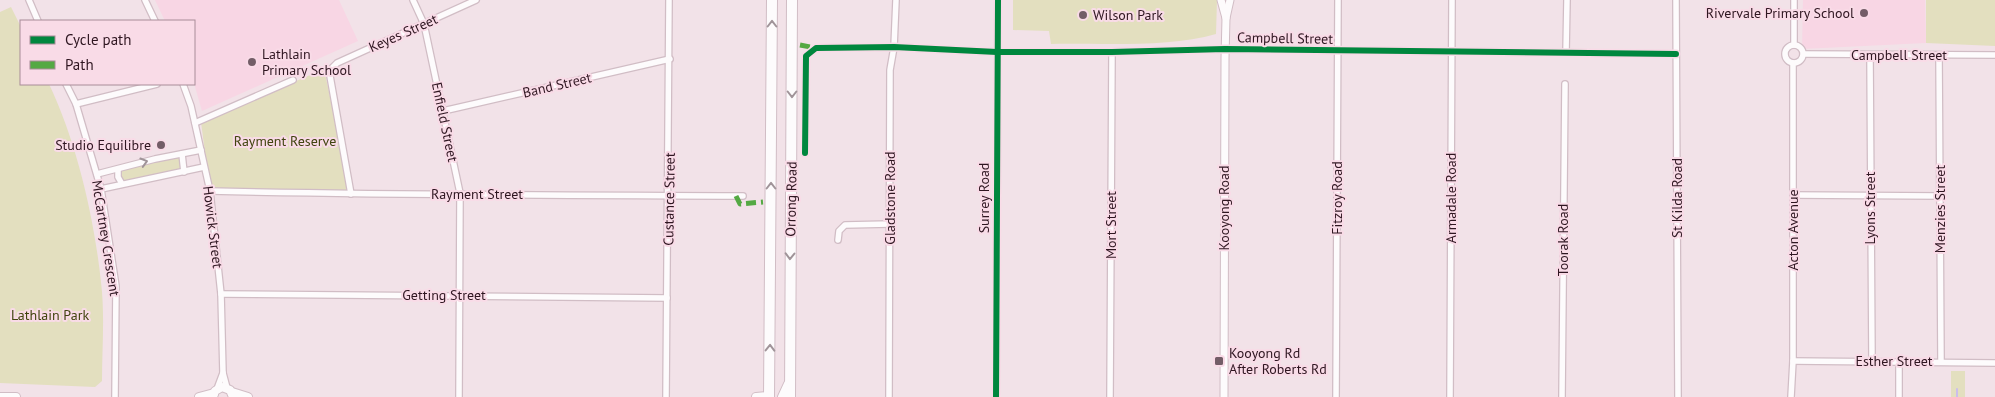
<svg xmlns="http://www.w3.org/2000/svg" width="1995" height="397" font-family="'PT Sans',sans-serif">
<rect width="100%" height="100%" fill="#f2e2e8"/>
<g fill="#f8d6e4">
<path d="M155,0H339L358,41L202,111L194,83V21H165Z"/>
<path d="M1803,0H1925L1926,43L1802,49Z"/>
</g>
<g fill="#e3dfbf">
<path d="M1013,0H1217L1216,34C1168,48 1102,43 1051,44L1049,31L1013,30Z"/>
<path d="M1926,0H1995V46L1926,43Z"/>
<path d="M11,7L21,27V84H49C77,143 94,217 101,282C105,314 102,349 102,381L95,387L0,383V12Z"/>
<path d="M324,69L351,194L210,191L201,122Z"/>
<path d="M182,154L184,172L122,184L118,170Z"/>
<rect x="1951" y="371" width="14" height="26"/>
</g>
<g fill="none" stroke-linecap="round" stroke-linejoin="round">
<path stroke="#cbbeec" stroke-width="2" d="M1957,389V397"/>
<g stroke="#d1bdc5" stroke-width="8">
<g id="minor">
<path d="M29,0L38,21"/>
<path d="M145,0L155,21"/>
<path d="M413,0L424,24L460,193L459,397"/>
<path d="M1676,0L1678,397"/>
<path d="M1794,45V0"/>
<circle cx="1794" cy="54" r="9"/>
<path d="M1566,52L1567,0"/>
<path d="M1804,54L1995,55"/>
<path d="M1870,55L1872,362"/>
<path d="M1939,56L1941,361"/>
<path d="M66,84L76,104L101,189L116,286L115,397"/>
<path d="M183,84L191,106L210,191L221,294L223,373L227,388"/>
<path d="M76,104L157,84"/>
<path d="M443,111L670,59"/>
<path d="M195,123L293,80"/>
<path d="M805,153L806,56L816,48L894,47L997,52H1112L1225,49L1676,54"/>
<path d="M182,154L184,172"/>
<path d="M118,170V177L122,184"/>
<path d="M97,174L155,159L201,150"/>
<path d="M101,189L204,167"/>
<path d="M210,191C388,195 565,195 743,196"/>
<path d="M351,194L330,76L331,69L337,63L476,0"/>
<path d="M1793,195L1940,196"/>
<path d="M838,240L839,231L845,225L890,224"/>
<path d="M221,294L667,298"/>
<path d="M1793,361L1995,363"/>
<path d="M217,389L223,373"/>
<path d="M666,397L669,0"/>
<path d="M889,397L890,70L894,47L896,0"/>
<path d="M996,397L998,0"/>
<path d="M1110,397L1112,52"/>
<path d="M1336,397L1338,0"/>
<path d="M1450,397L1452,0"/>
<path d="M1562,397L1565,84"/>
<path d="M1791,397L1793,361V63"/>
<path d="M1899,397V362"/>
</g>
</g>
<g stroke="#d1bdc5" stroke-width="9">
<g id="tertiary">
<path d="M1221,0L1226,18"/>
<path d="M1224,397L1225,58L1226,18L1230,0"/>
</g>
</g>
<g stroke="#d1bdc5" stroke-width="10">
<g id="secondary">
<path d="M232,392L248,397"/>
<path d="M0,397H16"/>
<path d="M199,397L214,393"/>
<path d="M213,397L215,391L222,387L230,390L233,397"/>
<path d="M756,397L769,396"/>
<path d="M782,397L788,384"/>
</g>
</g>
<g stroke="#d1bdc5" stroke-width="12">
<g id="trunk">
<path d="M769,397L772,0"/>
<path d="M790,397L792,0"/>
</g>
</g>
<use href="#minor" stroke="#fdfbfc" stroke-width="5.5"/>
<use href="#tertiary" stroke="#fdfbfc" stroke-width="7"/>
<use href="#secondary" stroke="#fdfbfc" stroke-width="8"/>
<use href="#trunk" stroke="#fdfbfc" stroke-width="10"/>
<g stroke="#54a943" stroke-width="5" stroke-dasharray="10 5" stroke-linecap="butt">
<path d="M800,45L816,48"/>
<path d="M736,196L740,204L763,202"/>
</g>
<g stroke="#f9dbe7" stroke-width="9">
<g id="cycleway">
<path d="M805,153L806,56L816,48L894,47L997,52H1112L1225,49L1676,54"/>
<path d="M996,397L998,0"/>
</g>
</g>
<use href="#cycleway" stroke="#00873e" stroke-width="6"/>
</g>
<defs><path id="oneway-chevron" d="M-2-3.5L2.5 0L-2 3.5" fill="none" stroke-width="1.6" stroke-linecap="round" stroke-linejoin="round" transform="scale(1.25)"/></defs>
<g stroke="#a09499">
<use href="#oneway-chevron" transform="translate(772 24) rotate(-90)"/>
<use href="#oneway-chevron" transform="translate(792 94) rotate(90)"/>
<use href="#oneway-chevron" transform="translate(144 162) rotate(-16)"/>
<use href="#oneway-chevron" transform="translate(771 186) rotate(-90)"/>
<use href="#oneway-chevron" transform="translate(790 256) rotate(91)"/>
<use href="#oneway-chevron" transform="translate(770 348) rotate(-89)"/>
</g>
<g fill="#735d67" stroke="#f9dbe7" stroke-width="2">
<circle cx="1864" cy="13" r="5"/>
<circle cx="1083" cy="15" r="5"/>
<circle cx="252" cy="62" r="5"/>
<circle cx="161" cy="145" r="5"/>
<rect x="1214" y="356" width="10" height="10" rx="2.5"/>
</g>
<g text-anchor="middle" stroke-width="4" stroke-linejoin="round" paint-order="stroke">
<g font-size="14" fill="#2f1621" stroke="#f9dbe7" text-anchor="start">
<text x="1854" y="18" text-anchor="end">Rivervale Primary School</text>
<text x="1093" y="20">Wilson Park</text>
<text x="262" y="59">Lathlain<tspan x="262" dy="16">Primary School</tspan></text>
<text x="151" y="150" text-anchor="end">Studio Equilibre</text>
<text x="1229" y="358">Kooyong Rd<tspan x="1229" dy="16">After Roberts Rd</tspan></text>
</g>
<g font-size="14" fill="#2f1621" stroke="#f9dbe7">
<text transform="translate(403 33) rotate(-24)" y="5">Keyes Street</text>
<text transform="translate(1285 38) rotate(1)" y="5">Campbell Street</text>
<text x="1899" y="60">Campbell Street</text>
<text transform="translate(557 85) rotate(-13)" y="5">Band Street</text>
<text transform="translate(445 122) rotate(78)" y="5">Enfield Street</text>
<text x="477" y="199">Rayment Street</text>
<text transform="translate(890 198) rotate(-90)" y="5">Gladstone Road</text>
<text transform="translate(984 198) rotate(-90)" y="5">Surrey Road</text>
<text transform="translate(1337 198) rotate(-90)" y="5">Fitzroy Road</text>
<text transform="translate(1451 198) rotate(-90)" y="5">Armadale Road</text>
<text transform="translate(1677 198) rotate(-90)" y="5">St Kilda Road</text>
<text transform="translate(669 199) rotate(-89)" y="5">Custance Street</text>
<text transform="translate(791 199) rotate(-89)" y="5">Orrong Road</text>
<text transform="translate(1224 208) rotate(-90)" y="5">Kooyong Road</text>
<text transform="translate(1870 208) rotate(-90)" y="5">Lyons Street</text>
<text transform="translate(1940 209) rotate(-90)" y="5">Menzies Street</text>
<text transform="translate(1111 225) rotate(-90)" y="5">Mort Street</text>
<text transform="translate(213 227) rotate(83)" y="5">Howick Street</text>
<text transform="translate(1793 230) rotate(-90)" y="5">Acton Avenue</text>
<text transform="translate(106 238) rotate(81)" y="5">McCartney Crescent</text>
<text transform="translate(1563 240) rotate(-90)" y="5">Toorak Road</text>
<text x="444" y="300">Getting Street</text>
<text x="1894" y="366">Esther Street</text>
</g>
<g font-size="14" fill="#41440f" stroke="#f9dbe7">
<text x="285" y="146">Rayment Reserve</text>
<text x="50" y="320">Lathlain Park</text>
</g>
</g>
<rect x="20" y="20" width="175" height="65" fill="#f9dbe7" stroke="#a88c98"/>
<rect x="30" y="36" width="25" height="8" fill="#00873e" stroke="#a88c98"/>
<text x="65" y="45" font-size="15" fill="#2f1621">Cycle path</text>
<rect x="30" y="61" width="25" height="8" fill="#54a943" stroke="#a88c98"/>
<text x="65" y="70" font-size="15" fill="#2f1621">Path</text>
</svg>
